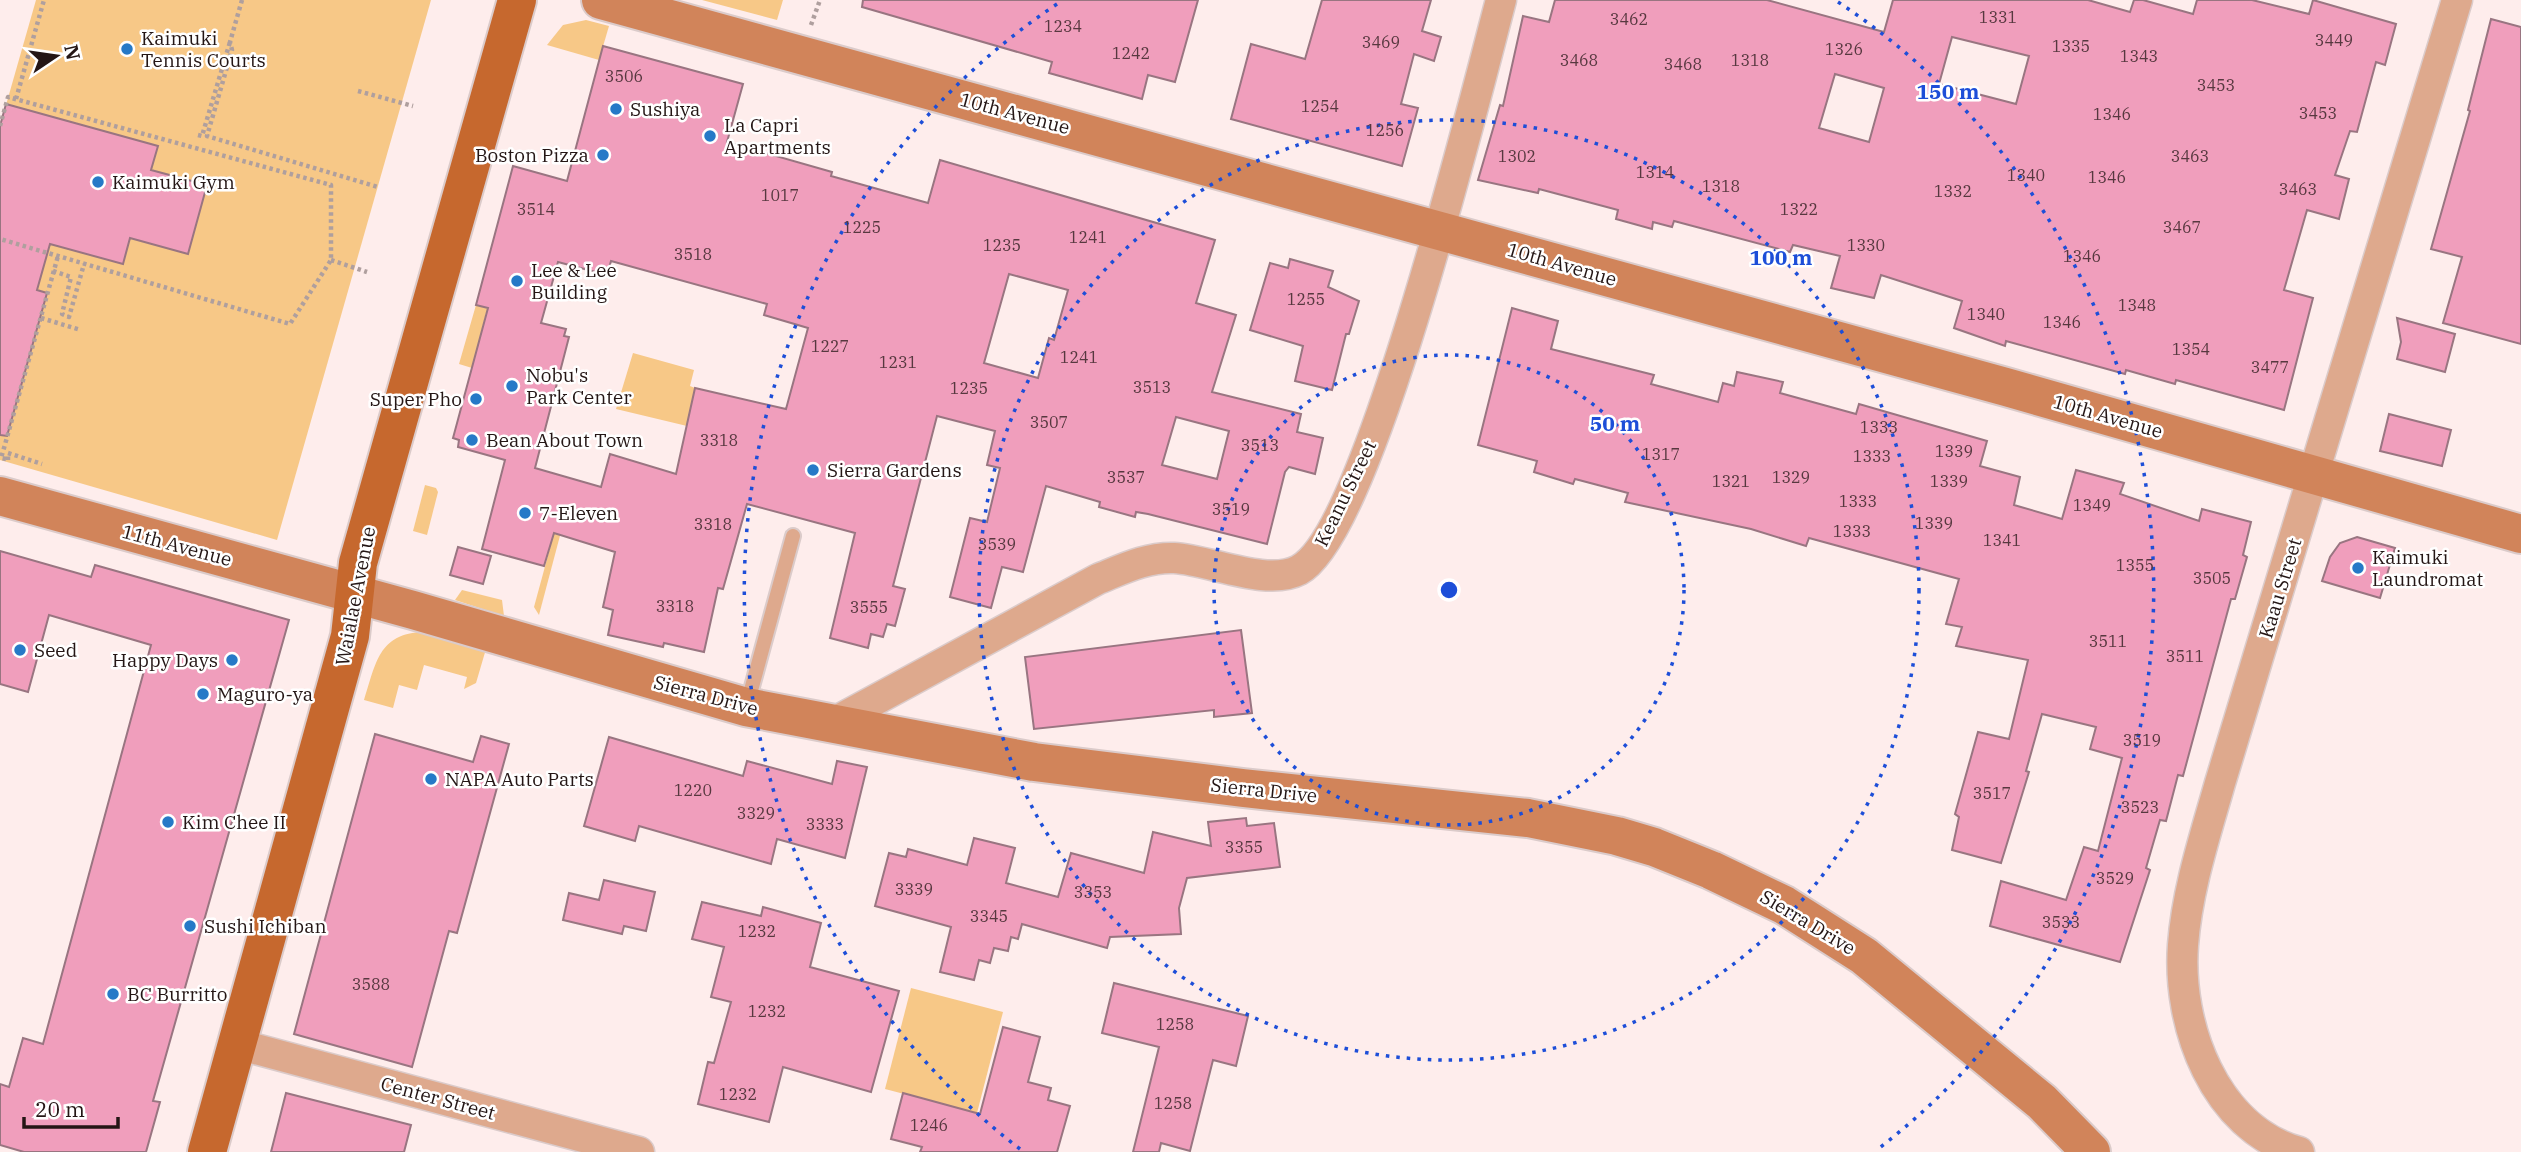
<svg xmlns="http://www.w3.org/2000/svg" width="2521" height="1152" font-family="'IBM Plex Serif',serif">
<rect width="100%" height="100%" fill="#feedec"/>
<g fill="#f7c887">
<path d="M36,0H431L277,540L0,460V126Z"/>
<path d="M702,0H783L777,20Z"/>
<path d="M586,20L609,26L599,60L547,45L563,25Z"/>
<path d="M476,305L494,309L486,313L472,368L459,364Z"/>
<path d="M633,353L694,370L690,386L695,388L687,426L616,409Z"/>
<path d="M569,478L575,479L539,615L534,607Z"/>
<path d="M425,485L436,488L438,492L427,535L413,531Z"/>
<path d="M462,590L502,600L504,616L455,600Z"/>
<path d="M424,632L486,649L476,683L464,689L467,677L424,665L417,690L399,685L393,708L364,700C376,664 378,633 424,632Z"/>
<path d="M911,988L1003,1012L977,1113L885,1089Z"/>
</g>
<g fill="#f09ebc" stroke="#997581" stroke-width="2" fill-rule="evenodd">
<path d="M863,0H1198L1175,82L1148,75L1142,99L1049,73L1052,62L862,7Z"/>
<path d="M1322,0H1431L1422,31L1441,37L1434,61L1414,54L1401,104L1418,108L1402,166L1231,119L1251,44L1305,59Z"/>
<path d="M1555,0H1767L1884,32L1893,0H2088L2130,12L2134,0H2143L2193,14L2197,0H2252L2309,14L2313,0L2396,24L2385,65L2376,62L2357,132L2350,131L2335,175L2349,179L2339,219L2307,210L2284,290L2313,298L2284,410L2176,380L2175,384L2126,370L2125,374L2006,341L2005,346L1954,328L1962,301L1881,275L1874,298L1831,288L1840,256L1793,245L1790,252L1674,221L1672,227L1653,222L1652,229L1616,219L1618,210L1539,189L1538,193L1478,180L1500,105L1503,106L1523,16L1549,22ZM1952,37L2029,56L2016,104L1939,84ZM1835,74L1884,88L1869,142L1819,128Z"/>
<path d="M2491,19L2521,27V344L2443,323L2462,257L2431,249L2470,111L2468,110Z"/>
<path d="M603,46L743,84L727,142L832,172L831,176L928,203L940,160L1215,240L1196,303L1236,315L1212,392L1301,414L1297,432L1323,438L1315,474L1289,467L1285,472L1267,544L1148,514L1136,512L1135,517L1099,507L1100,502L1046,486L1023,572L1002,567L991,608L950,597L970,518L987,522L1000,468L987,465L995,431L937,416L893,586L905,589L895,626L887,624L883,637L871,634L868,648L830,638L855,533L747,504L723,589L718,588L704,652L664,643L663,647L608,635L613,610L603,607L615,552L554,533L544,566L482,549L505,460L458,447L459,440L453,438L488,308L476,305L513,166L567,181ZM611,261L767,304L764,315L808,328L786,409L695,388L676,474L610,454L601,487L535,468L569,337L564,336L566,329L541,323L558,262L607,275ZM1009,274L1068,290L1054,340L1049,338L1038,378L984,363ZM1176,417L1229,431L1217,479L1162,465Z"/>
<path d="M6,104L158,146L151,170L207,185L188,254L130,238L123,264L50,244L37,290L47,293L7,436L0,435V126Z"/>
<path d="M1290,259L1333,271L1328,287L1359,301L1349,334H1346L1332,390L1295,381L1303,346L1250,330L1270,263L1288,268Z"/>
<path d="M1512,308L1558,321L1551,349L1654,375L1651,384L1718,402L1723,383L1734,386L1737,372L1783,382L1780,393L1856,414L1859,404L1987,441L1980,466L2020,477L2014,505L2062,519L2076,470L2124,483L2120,494L2199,521L2202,509L2251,522L2243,555L2247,557L2235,599H2231L2183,776L2178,775L2166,821L2160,820L2146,868L2150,870L2120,962L1990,926L2001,881L2066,900L2084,847L2098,851L2122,758L2090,749L2096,727L2042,714L2026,771L2029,772L2001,863L1952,850L1959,817L1955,814L1978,732L2009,739L2028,660L1956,646L1962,627L1946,624L1959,579L1809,538L1806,546L1751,529L1625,502L1628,493L1575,479L1573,484L1534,472L1537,461L1478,445Z"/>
<path d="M2397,318L2455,334L2445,372L2397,359L2401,342Z"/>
<path d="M2389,414L2451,430L2442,466L2380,451Z"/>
<path d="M2357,537L2395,548L2380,598L2322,581L2330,557L2340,543Z"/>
<path d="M458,547L491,556L483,584L450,575Z"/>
<path d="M0,551L91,577L95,565L289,620L153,1101L160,1102L146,1152H24L0,1145V1084L9,1087L23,1038L43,1044L151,645L49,615L28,692L0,684Z"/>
<path d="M1241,630L1252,713L1214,717V710L1034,729L1025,657Z"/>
<path d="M375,734L473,762L481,736L509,744L457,933L449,931L412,1067L294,1034Z"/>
<path d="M609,737L743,776L747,761L832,784L837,761L867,767L845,858L777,839L771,864L639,826L635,841L584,826Z"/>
<path d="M1246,818L1247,826L1274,823L1280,867L1187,878L1179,908L1181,934L1110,937L1107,948L1022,924L1018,939L1011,937L1008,951L994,948L990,963L979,960L974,980L940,972L951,927L875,906L889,853L906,857L908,849L967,865L974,838L1015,848L1006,883L1058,897L1071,853L1144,873L1153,832L1211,846L1208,822Z"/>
<path d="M604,880L655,892L646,931L624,926L622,934L563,920L569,893L599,900Z"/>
<path d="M702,902L761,916L763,907L821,923L810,967L899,991L871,1092L783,1067L769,1122L698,1104L708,1062L714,1063L731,1002L711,997L724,947L692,939Z"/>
<path d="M1114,983L1248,1016L1236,1066L1213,1060L1190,1151L1161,1143L1159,1152H1133L1159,1047L1102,1033Z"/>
<path d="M1003,1027L1040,1037L1028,1082L1051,1088L1048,1100L1070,1106L1057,1152H920L922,1147L891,1139L903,1093L980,1114Z"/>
<path d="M286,1093L411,1125L404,1152H271Z"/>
</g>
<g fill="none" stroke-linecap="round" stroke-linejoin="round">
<g stroke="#dbcbca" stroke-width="18">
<path id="lane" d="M747,705L793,536"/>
</g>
<g stroke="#dbcbca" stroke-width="33">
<g id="street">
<path d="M831,724L1098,579C1123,569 1147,557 1174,558C1210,560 1267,587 1299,570C1369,532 1476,94 1501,0"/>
<path d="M237,1044L639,1152"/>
<path d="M2299,1152C2214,1128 2177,1025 2183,945C2187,890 2205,836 2220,783L2457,0"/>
</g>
</g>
<g stroke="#dbcbca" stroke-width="42">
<g id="secondary">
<path d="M601,0L2006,387L2521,534"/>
<path d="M0,496L413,610L746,707L1034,762L1243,788L1528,818L1617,836L1654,847L1711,870L1784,905L1864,956L2042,1102L2091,1152"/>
</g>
</g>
<g stroke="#dbcbca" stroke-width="42">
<path id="primary" d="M207,1152L350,636L358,563L517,0"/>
</g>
<g stroke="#af9f9e" stroke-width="4.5" stroke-dasharray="3.5 3.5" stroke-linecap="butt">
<path d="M242,0L230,42L232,50L207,136L378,187"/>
<path d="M811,25L820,0"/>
<path d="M358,91L413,106"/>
<path d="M16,99L44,0"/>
<path d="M0,126L8,97L331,185V260L290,324L0,239"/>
<path d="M198,135L202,136L230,42"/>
<path d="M331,260L367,272"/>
<path d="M53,271L71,277L62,314L69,317L84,264"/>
<path d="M41,318L81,330"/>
<path d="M6,459L1,458L4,448L58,256"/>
<path d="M8,460V453L42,464"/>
</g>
<use href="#lane" stroke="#dea98d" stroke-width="14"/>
<use href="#street" stroke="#dea98d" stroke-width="30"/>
<use href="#secondary" stroke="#d1845a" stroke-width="38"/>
<use href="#primary" stroke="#c6682e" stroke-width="38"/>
</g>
<g fill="none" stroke="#1d4ed8" stroke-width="3.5" stroke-dasharray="3.5 7">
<circle cx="1449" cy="590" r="235"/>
<circle cx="1449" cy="590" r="470"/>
<path d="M1020 1149A705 705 0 0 1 1060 2M1838 2A705 705 0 0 1 1878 1149"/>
</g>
<g fill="#2679c7" stroke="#fff" stroke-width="2.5">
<circle cx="127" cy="49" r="7"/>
<circle cx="616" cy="109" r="7"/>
<circle cx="710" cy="136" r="7"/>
<circle cx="603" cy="155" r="7"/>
<circle cx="98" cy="182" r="7"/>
<circle cx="517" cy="281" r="7"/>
<circle cx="512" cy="386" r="7"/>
<circle cx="476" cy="399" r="7"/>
<circle cx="472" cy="440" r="7"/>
<circle cx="813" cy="470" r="7"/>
<circle cx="525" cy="513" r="7"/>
<circle cx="2358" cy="568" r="7"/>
<circle cx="20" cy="650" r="7"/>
<circle cx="232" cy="660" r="7"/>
<circle cx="203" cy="694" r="7"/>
<circle cx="431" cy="779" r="7"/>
<circle cx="168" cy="822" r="7"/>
<circle cx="190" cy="926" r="7"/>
<circle cx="113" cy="994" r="7"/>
</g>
<g text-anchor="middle" stroke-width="5" stroke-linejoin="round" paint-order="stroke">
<g font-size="16" fill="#57383f">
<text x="1998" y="23">1331</text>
<text x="1629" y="25">3462</text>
<text x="1063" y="32">1234</text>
<text x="2334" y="46">3449</text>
<text x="1381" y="48">3469</text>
<text x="2071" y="52">1335</text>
<text x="1844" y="55">1326</text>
<text x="1131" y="59">1242</text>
<text x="2139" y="62">1343</text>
<text x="1579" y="66">3468</text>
<text x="1750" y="66">1318</text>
<text x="1683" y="70">3468</text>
<text x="624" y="82">3506</text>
<text x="2216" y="91">3453</text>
<text x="1320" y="112">1254</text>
<text x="2318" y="119">3453</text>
<text x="2112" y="120">1346</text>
<text x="1385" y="136">1256</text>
<text x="1517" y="162">1302</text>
<text x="2190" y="162">3463</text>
<text x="1655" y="178">1314</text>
<text x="2026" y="181">1340</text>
<text x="2107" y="183">1346</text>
<text x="1721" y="192">1318</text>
<text x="2298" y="195">3463</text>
<text x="1953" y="197">1332</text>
<text x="780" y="201">1017</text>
<text x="536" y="215">3514</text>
<text x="1799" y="215">1322</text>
<text x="862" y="233">1225</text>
<text x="2182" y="233">3467</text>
<text x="1088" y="243">1241</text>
<text x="1002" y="251">1235</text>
<text x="1866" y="251">1330</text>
<text x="693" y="260">3518</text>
<text x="2082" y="262">1346</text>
<text x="1306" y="305">1255</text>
<text x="2137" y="311">1348</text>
<text x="1986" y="320">1340</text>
<text x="2062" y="328">1346</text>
<text x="830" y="352">1227</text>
<text x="2191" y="355">1354</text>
<text x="1079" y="363">1241</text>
<text x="898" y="368">1231</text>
<text x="2270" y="373">3477</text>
<text x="1152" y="393">3513</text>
<text x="969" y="394">1235</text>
<text x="1049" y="428">3507</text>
<text x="1879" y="433">1333</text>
<text x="719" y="446">3318</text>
<text x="1260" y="451">3513</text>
<text x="1954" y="457">1339</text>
<text x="1661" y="460">1317</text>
<text x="1872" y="462">1333</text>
<text x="1126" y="483">3537</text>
<text x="1791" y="483">1329</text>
<text x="1731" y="487">1321</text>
<text x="1949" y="487">1339</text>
<text x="1858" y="507">1333</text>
<text x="2092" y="511">1349</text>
<text x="1231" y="515">3519</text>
<text x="1934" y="529">1339</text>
<text x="713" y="530">3318</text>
<text x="1852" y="537">1333</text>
<text x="2002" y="546">1341</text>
<text x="997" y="550">3539</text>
<text x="2135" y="571">1355</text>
<text x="2212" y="584">3505</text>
<text x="675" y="612">3318</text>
<text x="869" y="613">3555</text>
<text x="2108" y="647">3511</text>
<text x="2185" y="662">3511</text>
<text x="2142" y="746">3519</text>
<text x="693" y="796">1220</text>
<text x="1992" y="799">3517</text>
<text x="2140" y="813">3523</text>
<text x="756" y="819">3329</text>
<text x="825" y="830">3333</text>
<text x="1244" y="853">3355</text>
<text x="2115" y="884">3529</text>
<text x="914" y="895">3339</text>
<text x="1093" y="898">3353</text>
<text x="989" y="922">3345</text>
<text x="2061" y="928">3533</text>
<text x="757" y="937">1232</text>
<text x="371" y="990">3588</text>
<text x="767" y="1017">1232</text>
<text x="1175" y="1030">1258</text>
<text x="738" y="1100">1232</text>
<text x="1173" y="1109">1258</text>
<text x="929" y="1131">1246</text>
</g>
<g font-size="19" fill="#241615" stroke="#fff" text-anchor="start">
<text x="141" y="45">Kaimuki<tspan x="141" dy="22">Tennis Courts</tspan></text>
<text x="630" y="116">Sushiya</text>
<text x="724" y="132">La Capri<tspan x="724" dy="22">Apartments</tspan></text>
<text x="589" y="162" text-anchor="end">Boston Pizza</text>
<text x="112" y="189">Kaimuki Gym</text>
<text x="531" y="277">Lee &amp; Lee<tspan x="531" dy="22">Building</tspan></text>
<text x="526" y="382">Nobu's<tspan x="526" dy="22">Park Center</tspan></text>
<text x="462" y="406" text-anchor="end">Super Pho</text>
<text x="486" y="447">Bean About Town</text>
<text x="827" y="477">Sierra Gardens</text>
<text x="539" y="520">7-Eleven</text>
<text x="2372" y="564">Kaimuki<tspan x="2372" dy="22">Laundromat</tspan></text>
<text x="34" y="657">Seed</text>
<text x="218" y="667" text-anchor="end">Happy Days</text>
<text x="217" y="701">Maguro-ya</text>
<text x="445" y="786">NAPA Auto Parts</text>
<text x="182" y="829">Kim Chee II</text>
<text x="204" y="933">Sushi Ichiban</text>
<text x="127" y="1001">BC Burritto</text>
</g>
<g font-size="19" fill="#241615" stroke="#fff">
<text transform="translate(1015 113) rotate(15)" y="7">10th Avenue</text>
<text transform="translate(1562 264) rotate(16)" y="7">10th Avenue</text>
<text transform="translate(2108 416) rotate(16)" y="7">10th Avenue</text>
<text transform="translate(1345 493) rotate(-64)" y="7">Keanu Street</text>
<text transform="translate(177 545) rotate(15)" y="7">11th Avenue</text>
<text transform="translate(2280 588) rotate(-73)" y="7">Kaau Street</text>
<text transform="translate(355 596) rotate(-79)" y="7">Waialae Avenue</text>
<text transform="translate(706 695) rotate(15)" y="7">Sierra Drive</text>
<text transform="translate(1264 790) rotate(6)" y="7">Sierra Drive</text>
<text transform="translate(1808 922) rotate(31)" y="7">Sierra Drive</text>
<text transform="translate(438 1098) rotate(15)" y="7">Center Street</text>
</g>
</g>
<circle cx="1449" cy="590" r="10" fill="#1d4ed8" stroke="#fff" stroke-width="3.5"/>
<g font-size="21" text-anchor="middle" font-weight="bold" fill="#1d4ed8" stroke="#fff" stroke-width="5" stroke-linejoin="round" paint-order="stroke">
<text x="1948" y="99">150 m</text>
<text x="1781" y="265">100 m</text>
<text x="1615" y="431">50 m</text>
</g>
<g transform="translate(56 56) rotate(77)" stroke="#ffffff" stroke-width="5" paint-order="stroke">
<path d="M0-5L12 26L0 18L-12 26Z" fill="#241615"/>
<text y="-10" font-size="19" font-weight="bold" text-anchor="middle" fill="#241615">N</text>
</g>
<path d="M24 1117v10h94v-10" fill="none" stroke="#241615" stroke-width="3.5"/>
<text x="35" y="1117" font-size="21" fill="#241615" stroke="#ffffff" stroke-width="5" paint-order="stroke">20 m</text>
</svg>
